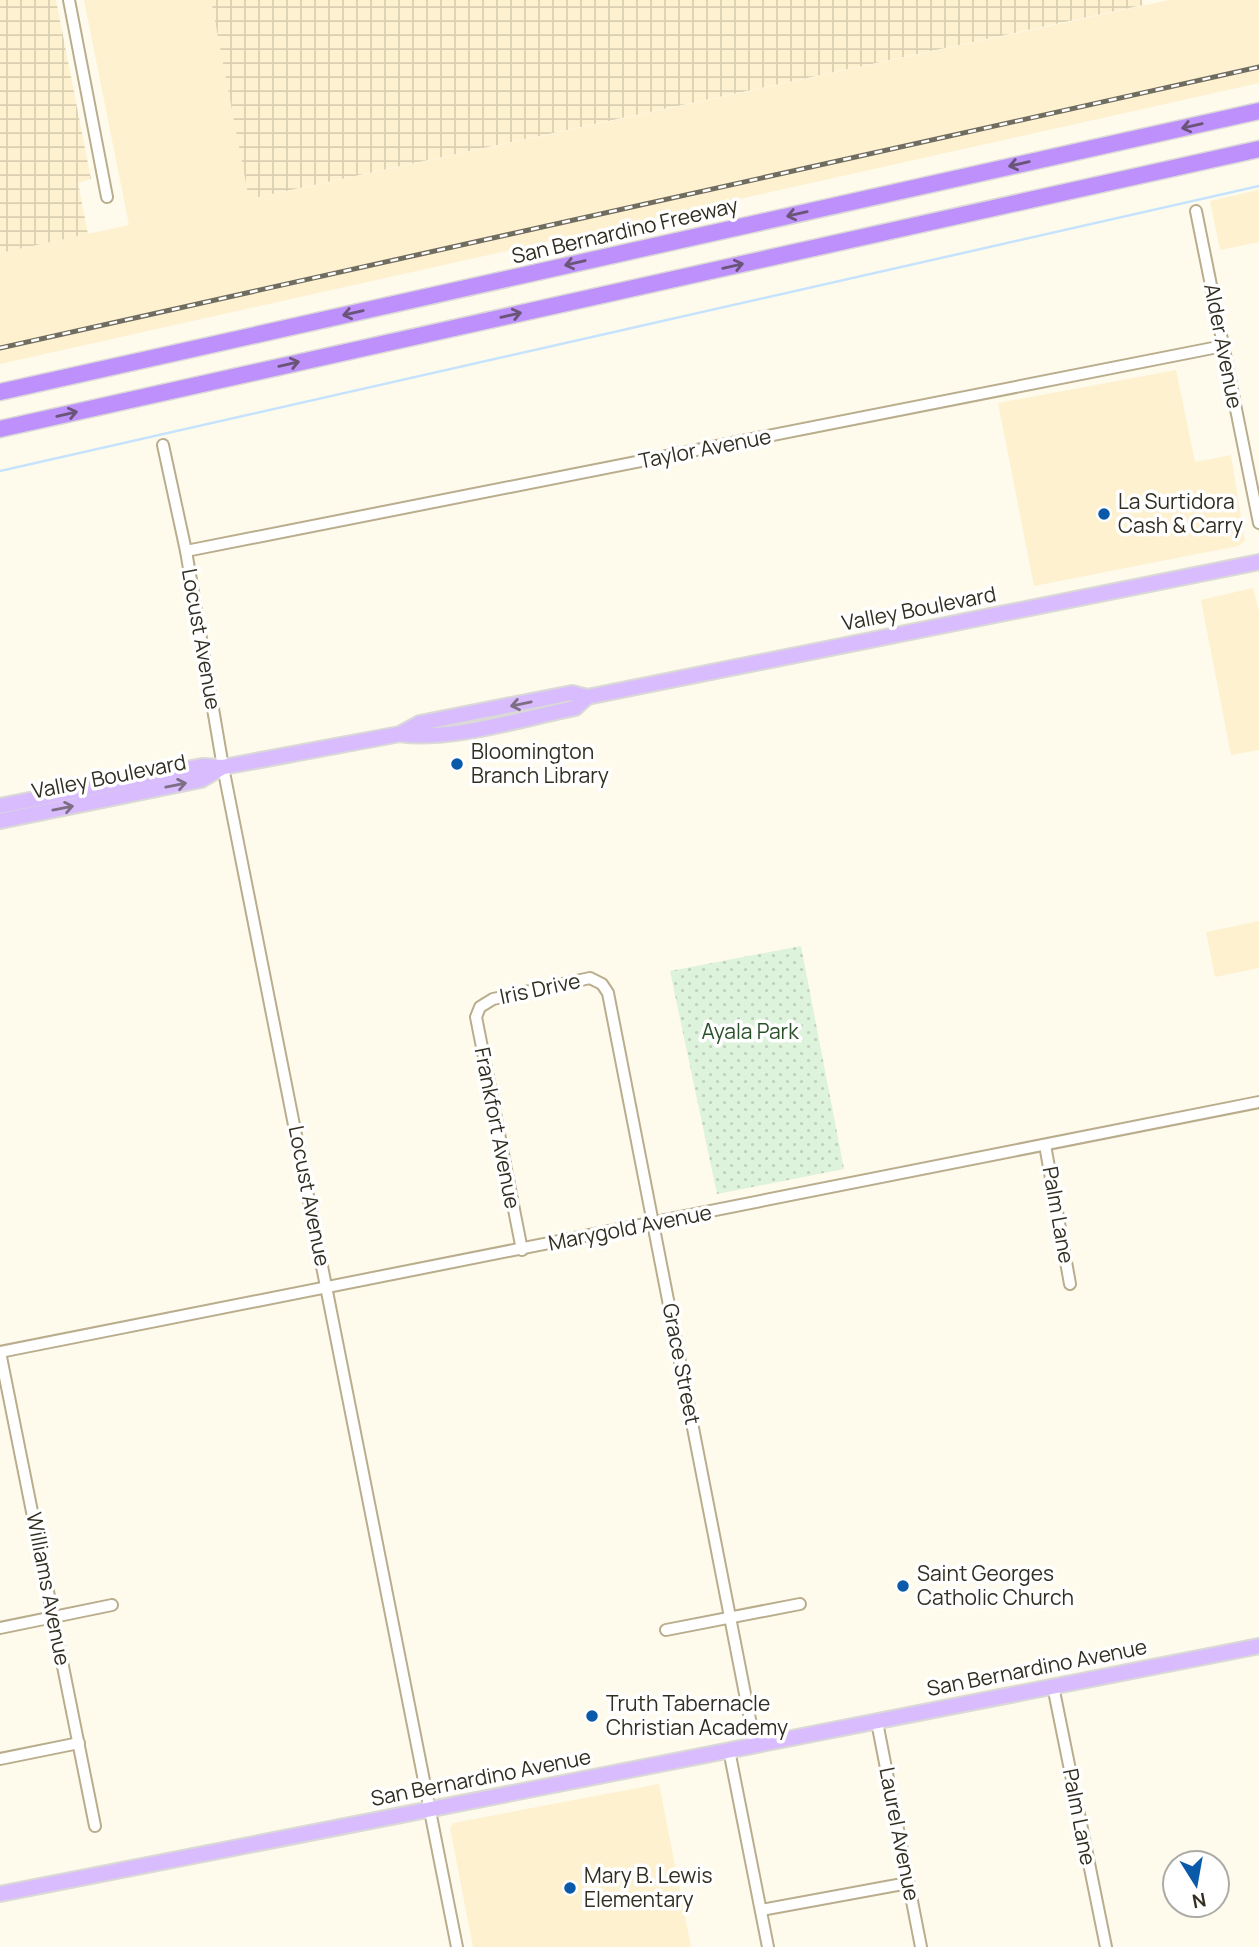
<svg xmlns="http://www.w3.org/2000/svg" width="1259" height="1947" font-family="Manrope,sans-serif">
<defs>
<pattern id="industrial-grid" width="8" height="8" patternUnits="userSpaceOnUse" patternTransform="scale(1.75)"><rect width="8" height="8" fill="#fdf1d0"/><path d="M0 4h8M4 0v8" fill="none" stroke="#d9cfb2"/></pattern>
<pattern id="park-dots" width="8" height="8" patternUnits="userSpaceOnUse" patternTransform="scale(1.75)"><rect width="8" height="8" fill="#def3dc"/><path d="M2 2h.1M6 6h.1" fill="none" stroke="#bfd1bc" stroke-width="1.8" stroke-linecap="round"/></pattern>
</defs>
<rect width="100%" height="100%" fill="#fefaec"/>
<g fill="#fdf1d0">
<path d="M84,0H211L250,199L1169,0H1259V83L0,364V253L129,225Z"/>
<path d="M1259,190V242L1220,250L1210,201Z"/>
<path d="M1176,370L1195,462L1231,455L1245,541L1238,546L1034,586L998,403Z"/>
<path d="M1253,588L1259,612V750L1231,755L1201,600Z"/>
<path d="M1259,921V968L1215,977L1206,932Z"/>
<path d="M659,1784L691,1947H473L450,1828L453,1823Z"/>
</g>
<g fill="url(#industrial-grid)">
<path d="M0,0H56L91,179L78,183L88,234L0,253Z"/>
<path d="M211,0H1142L1143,5L249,199Z"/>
</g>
<path fill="url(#park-dots)" d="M801,946L844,1169L717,1194L670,971Z"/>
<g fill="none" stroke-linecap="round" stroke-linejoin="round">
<path stroke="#c6e3fd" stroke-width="2.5" d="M0,471C420,377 839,280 1259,186"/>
<g stroke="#b9ad8d" stroke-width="14">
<g id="minor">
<path d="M69,0L107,197"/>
<path d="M1196,211L1259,523"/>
<path d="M163,445L186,551L223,767L457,1947"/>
<path d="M186,551L1223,346"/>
<path d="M1045,1145L1070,1284"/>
<path d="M522,1250L476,1017L480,1007L493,999L590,978L602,984L608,993L755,1745"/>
<path d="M0,1352L1259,1102"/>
<path d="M0,1352L95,1826"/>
<path d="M0,1628L112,1605"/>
<path d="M666,1630L800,1604"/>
<path d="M1053,1686L1106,1947"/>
<path d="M877,1722L921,1947"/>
<path d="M729,1750L768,1947"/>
<path d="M0,1759L79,1743"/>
<path d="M761,1910L908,1883"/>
</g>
</g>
<g stroke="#dad9d7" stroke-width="18">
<g id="major">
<path d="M400,734C448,742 525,718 575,708L587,697"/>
<path d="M0,806L202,766L223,767L400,734L420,723L572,693L587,697L1259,562"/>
<path d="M0,821L201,780L223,767"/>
<path d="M0,1894L1259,1646"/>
</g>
</g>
<g stroke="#dad9d7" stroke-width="19">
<g id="highway">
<path d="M0,392L1259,111"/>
<path d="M0,429L1259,149"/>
</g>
</g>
<use href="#minor" stroke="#fff" stroke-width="10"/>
<use href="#major" stroke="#d8bcfd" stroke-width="14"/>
<use href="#highway" stroke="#be90fc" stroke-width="16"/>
<g stroke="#706c5f" stroke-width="5">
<path id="rail" d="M0,348L1259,67"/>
</g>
<use href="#rail" stroke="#fff" stroke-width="2.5" stroke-dasharray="8" stroke-linecap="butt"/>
</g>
<defs><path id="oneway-shaft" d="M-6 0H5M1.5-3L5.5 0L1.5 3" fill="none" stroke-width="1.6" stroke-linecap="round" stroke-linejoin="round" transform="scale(1.75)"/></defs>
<g stroke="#6a5579">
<use href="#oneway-shaft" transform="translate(1192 126) rotate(167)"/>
<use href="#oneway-shaft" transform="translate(1019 164) rotate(167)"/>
<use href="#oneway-shaft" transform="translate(797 214) rotate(167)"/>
<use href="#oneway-shaft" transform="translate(575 263) rotate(167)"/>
<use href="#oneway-shaft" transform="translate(733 266) rotate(-13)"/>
<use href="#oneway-shaft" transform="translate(353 313) rotate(167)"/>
<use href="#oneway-shaft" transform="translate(511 315) rotate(-13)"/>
<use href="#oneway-shaft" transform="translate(289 364) rotate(-13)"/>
<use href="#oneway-shaft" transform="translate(67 414) rotate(-13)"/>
</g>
<g stroke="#7d6e84">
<use href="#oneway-shaft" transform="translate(521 704) rotate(168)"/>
<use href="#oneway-shaft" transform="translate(176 785) rotate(-11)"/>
<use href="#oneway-shaft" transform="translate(63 808) rotate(-11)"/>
</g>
<g fill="#0b5aa9" stroke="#fff" stroke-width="2.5">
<circle cx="1104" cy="514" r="7"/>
<circle cx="457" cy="764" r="7"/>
<circle cx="903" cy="1586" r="7"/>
<circle cx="592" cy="1716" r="7"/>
<circle cx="570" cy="1888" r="7"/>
</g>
<g text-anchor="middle" stroke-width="7" stroke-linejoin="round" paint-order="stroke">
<g font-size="21" fill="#322e21" stroke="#fff">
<text transform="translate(625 231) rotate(-13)" y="7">San Bernardino Freeway</text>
<text transform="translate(1223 346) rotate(79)" y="7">Alder Avenue</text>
<text transform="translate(705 449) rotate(-11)" y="7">Taylor Avenue</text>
<text transform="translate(919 609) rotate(-11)" y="7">Valley Boulevard</text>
<text transform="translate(201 639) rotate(80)" y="7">Locust Avenue</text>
<text transform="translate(109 777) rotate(-11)" y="7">Valley Boulevard</text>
<text transform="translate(540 989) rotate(-12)" y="7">Iris Drive</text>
<text transform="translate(497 1128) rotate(79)" y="7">Frankfort Avenue</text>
<text transform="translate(309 1196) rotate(79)" y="7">Locust Avenue</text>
<text transform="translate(1058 1215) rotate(80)" y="7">Palm Lane</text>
<text transform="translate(630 1228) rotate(-11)" y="7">Marygold Avenue</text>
<text transform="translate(681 1364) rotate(79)" y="7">Grace Street</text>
<text transform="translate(48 1589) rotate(79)" y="7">Williams Avenue</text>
<text transform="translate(1037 1668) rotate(-11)" y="7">San Bernardino Avenue</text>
<text transform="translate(481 1778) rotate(-11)" y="7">San Bernardino Avenue</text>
<text transform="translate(1079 1817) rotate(79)" y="7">Palm Lane</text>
<text transform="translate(899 1834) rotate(79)" y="7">Laurel Avenue</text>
</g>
<g font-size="21" fill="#322e21" stroke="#fff" text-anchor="start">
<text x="1118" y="509">La Surtidora<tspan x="1118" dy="24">Cash &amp; Carry</tspan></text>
<text x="471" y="759">Bloomington<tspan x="471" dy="24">Branch Library</tspan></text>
<text x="917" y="1581">Saint Georges<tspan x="917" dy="24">Catholic Church</tspan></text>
<text x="606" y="1711">Truth Tabernacle<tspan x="606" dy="24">Christian Academy</tspan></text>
<text x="584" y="1883">Mary B. Lewis<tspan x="584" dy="24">Elementary</tspan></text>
</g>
<g font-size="21" fill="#2b5129" stroke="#fff">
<text x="750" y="1039">Ayala Park</text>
</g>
</g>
<g transform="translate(1196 1884) rotate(169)"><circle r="33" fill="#ffffff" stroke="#adaba6" stroke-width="2"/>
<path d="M0-5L12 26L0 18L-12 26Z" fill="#0b5aa9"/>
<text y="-10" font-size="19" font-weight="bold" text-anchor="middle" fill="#322e21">N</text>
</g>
</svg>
